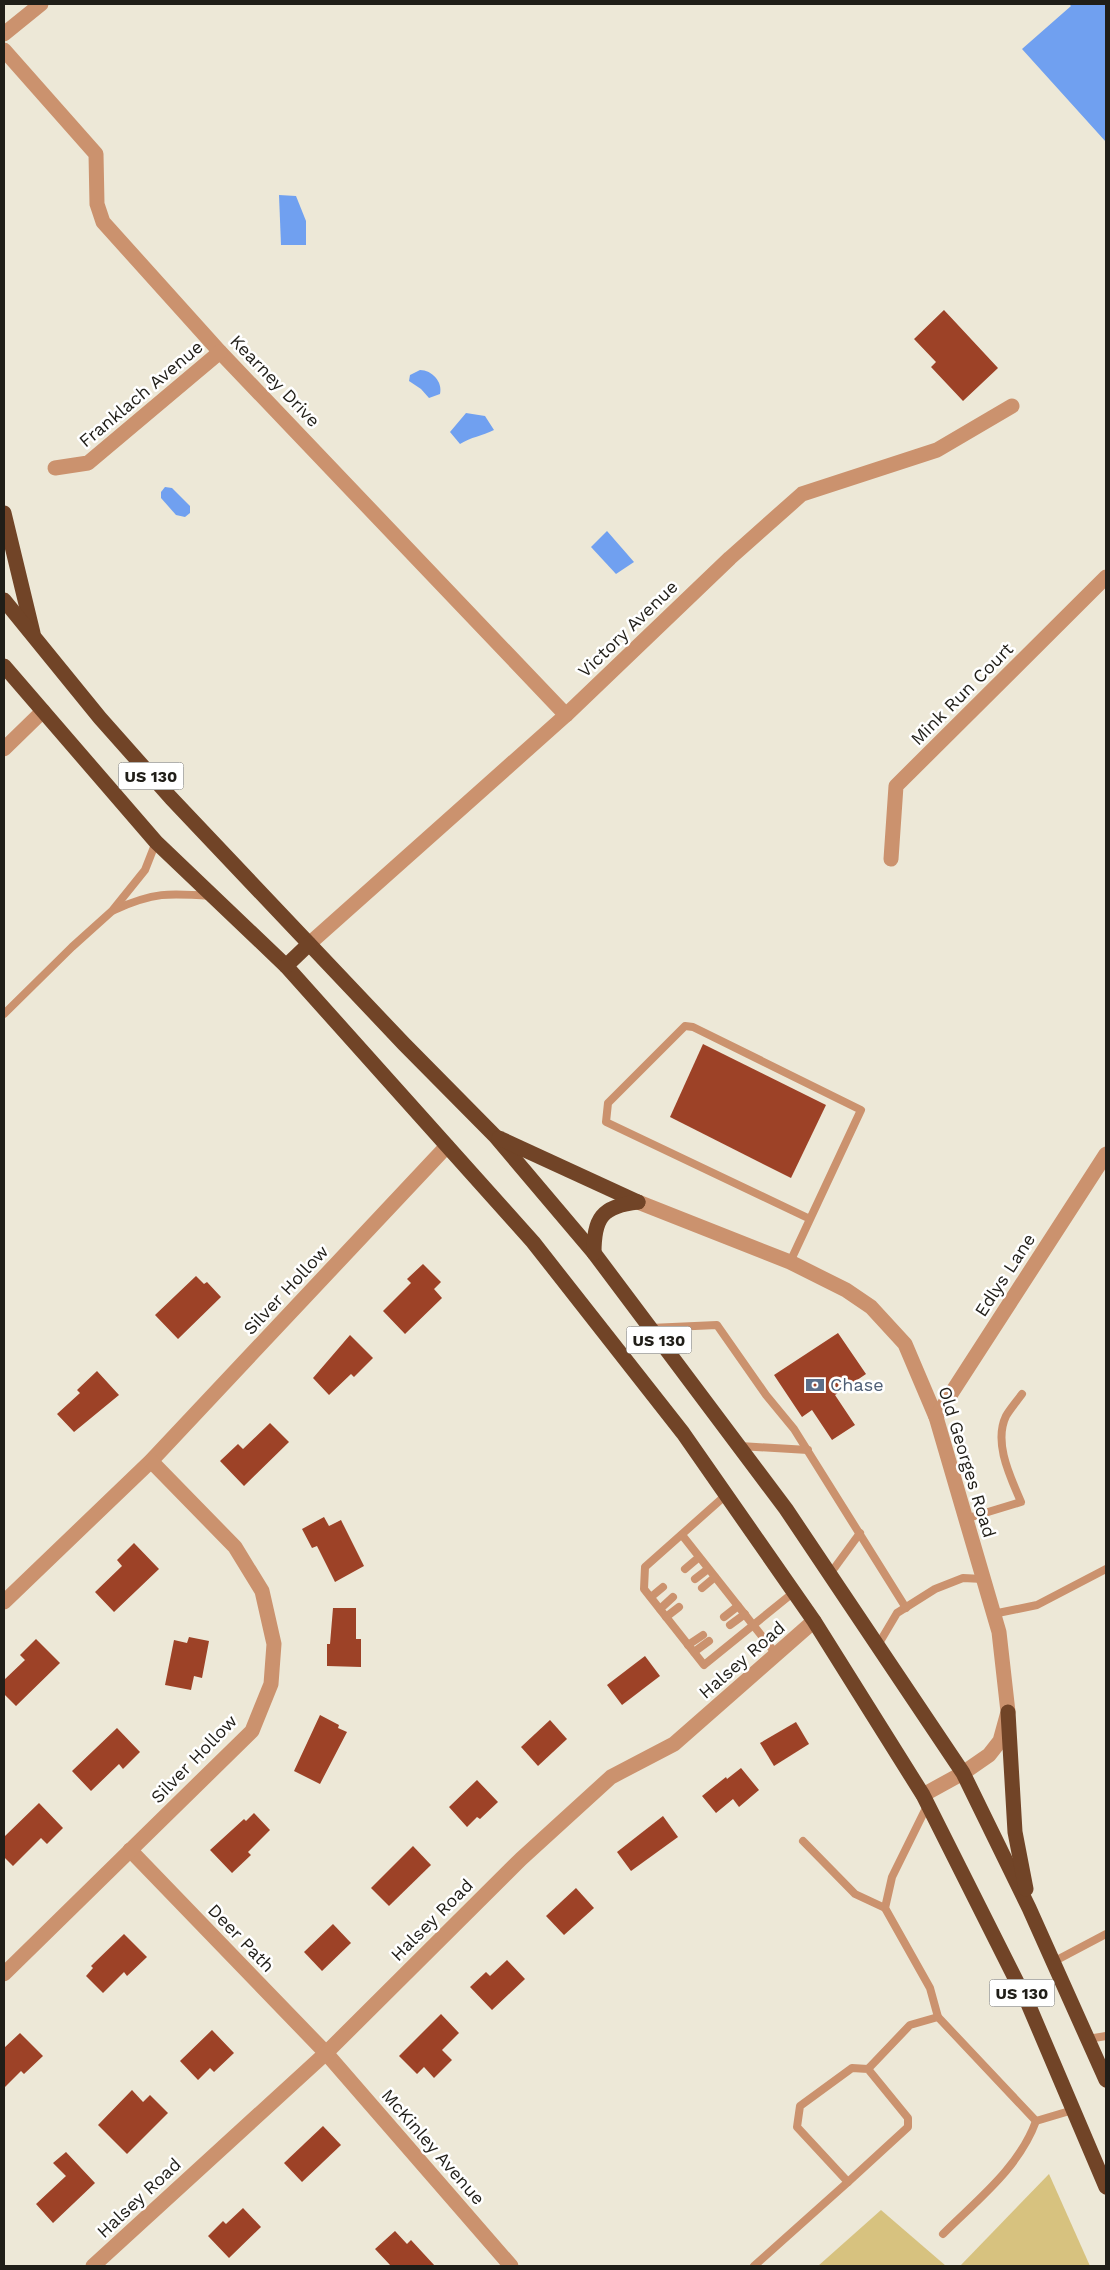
<svg xmlns="http://www.w3.org/2000/svg" width="1110" height="2270" font-family="'Work Sans',sans-serif">
<rect width="100%" height="100%" fill="#ede8d7"/>
<g fill="#d7c27f">
<path d="M1049,2174L1090,2266H960Z"/>
<path d="M881,2210L946,2266H818Z"/>
</g>
<g fill="#70a0f0">
<path d="M1069,4H1106V142L1022,49L1071,6Z"/>
<path d="M279,195L296,196L306,221V245H281Z"/>
<path d="M420,370C432,370 443,382 440,394L429,398L421,389L409,381L410,375Z"/>
<path d="M466,413L485,416L494,430C482,436 471,437 460,444L450,432Z"/>
<path d="M165,487L172,488L190,506V513L185,517L176,515L161,498V492Z"/>
<path d="M607,531L634,562L616,574L591,547Z"/>
</g>
<g fill="#9d4227">
<path d="M944,310L998,368L963,401L931,367L936,362L914,339Z"/>
<path d="M703,1044L826,1105L791,1178L670,1117Z"/>
<path d="M423,1264L441,1282L434,1289L442,1298L405,1334L383,1311L411,1283L407,1279Z"/>
<path d="M196,1276L204,1284L207,1282L221,1297L178,1339L155,1315Z"/>
<path d="M838,1333L866,1374L835,1395L855,1425L832,1440L812,1410L802,1417L774,1375Z"/>
<path d="M350,1335L373,1358L354,1377L351,1374L329,1395L313,1378Z"/>
<path d="M97,1371L119,1395L74,1432L57,1414L80,1393L77,1390Z"/>
<path d="M270,1423L289,1442L244,1486L220,1461L238,1444L243,1449Z"/>
<path d="M324,1517L329,1526L341,1520L364,1566L335,1582L317,1546L312,1548L302,1529Z"/>
<path d="M134,1543L159,1569L114,1612L95,1592L122,1566L117,1560Z"/>
<path d="M333,1608H356V1639H361V1667L327,1666V1644H330Z"/>
<path d="M189,1637L209,1641L202,1678L194,1676L191,1690L165,1685L174,1640L187,1643Z"/>
<path d="M36,1639L60,1663L16,1706L4,1694V1680L25,1660L20,1655Z"/>
<path d="M645,1656L660,1676L622,1705L607,1685Z"/>
<path d="M320,1715L339,1725L338,1728L347,1732L320,1784L294,1771Z"/>
<path d="M550,1720L567,1739L538,1766L521,1747Z"/>
<path d="M796,1722L809,1744L774,1766L760,1743Z"/>
<path d="M117,1728L140,1752L123,1769L119,1764L91,1791L72,1771Z"/>
<path d="M741,1768L759,1790L739,1807L733,1799L716,1813L702,1796L726,1777L727,1779Z"/>
<path d="M477,1780L498,1802L480,1819L477,1817L467,1827L449,1807Z"/>
<path d="M39,1803L63,1828L47,1844L41,1838L13,1866L4,1857V1837Z"/>
<path d="M254,1813L270,1830L248,1852L251,1855L232,1873L210,1850L244,1819L246,1821Z"/>
<path d="M663,1816L678,1837L631,1871L617,1852Z"/>
<path d="M413,1846L431,1865L389,1906L371,1888Z"/>
<path d="M576,1888L594,1908L564,1935L546,1916Z"/>
<path d="M333,1924L351,1943L322,1971L304,1952Z"/>
<path d="M124,1934L147,1957L127,1976L124,1972L103,1993L86,1976L93,1968L91,1966Z"/>
<path d="M507,1960L525,1979L492,2010L470,1987L486,1972L490,1976Z"/>
<path d="M441,2014L459,2033L442,2050L452,2060L434,2078L424,2067L417,2074L399,2056Z"/>
<path d="M212,2030L234,2053L214,2072L210,2068L198,2080L180,2061Z"/>
<path d="M20,2033L43,2056L24,2074L21,2071L4,2088V2048Z"/>
<path d="M132,2090L143,2102L150,2095L168,2113L127,2154L98,2125Z"/>
<path d="M323,2126L341,2145L302,2182L284,2163Z"/>
<path d="M66,2152L95,2183L53,2223L36,2204L66,2176L53,2163Z"/>
<path d="M243,2208L261,2227L229,2258L208,2236L223,2221L226,2224Z"/>
<path d="M395,2231L407,2244L411,2240L435,2266H391L375,2249Z"/>
</g>
<g fill="none" stroke-linecap="round" stroke-linejoin="round">
<g stroke="#cb926e" stroke-width="8">
<path d="M114,910C154,892 168,893 212,896"/>
<path d="M4,1014L72,947L112,911L145,870L156,842"/>
<path d="M790,1262L861,1110L693,1027L685,1026L608,1103L606,1122L810,1219"/>
<path d="M650,1328L717,1325L766,1395L794,1429L906,1608"/>
<path d="M740,1446L808,1450"/>
<path d="M726,1495L645,1567L644,1589L704,1665L794,1592"/>
<path d="M965,1519L1021,1502C1011,1478 993,1443 1006,1416C1010,1409 1017,1401 1022,1394"/>
<path d="M682,1535L776,1654"/>
<path d="M685,1569L698,1558"/>
<path d="M830,1574L860,1533"/>
<path d="M695,1579L708,1569"/>
<path d="M702,1588L715,1577"/>
<path d="M651,1597L663,1587"/>
<path d="M660,1609L673,1597"/>
<path d="M993,1614L1037,1605L1106,1569"/>
<path d="M666,1617L679,1607"/>
<path d="M724,1617L738,1606"/>
<path d="M730,1625L745,1614"/>
<path d="M688,1645L703,1635"/>
<path d="M878,1645L897,1613L935,1589L963,1578L983,1579"/>
<path d="M694,1652L709,1641"/>
<path d="M928,1804L892,1877L885,1908L930,1988L938,2017L1036,2121"/>
<path d="M803,1841L855,1894L885,1908"/>
<path d="M1053,1962L1106,1934"/>
<path d="M1088,2039L1106,2036"/>
<path d="M868,2069L908,2118V2127L848,2182L797,2127L800,2106L852,2068L868,2069L910,2025L938,2017"/>
<path d="M943,2234C977,2200 1019,2168 1036,2121L1073,2110"/>
<path d="M754,2266L848,2182"/>
</g>
<g stroke="#cb926e" stroke-width="15">
<path d="M4,34L41,4"/>
<path d="M4,50L96,154L97,204L103,222L220,352L566,715"/>
<path d="M55,468L88,463L220,352"/>
<path d="M4,749L43,711"/>
<path d="M891,859L896,786L1106,577"/>
<path d="M309,944L566,715L730,558L802,494L937,450L1012,406"/>
<path d="M638,1202L790,1262L846,1290L871,1307L905,1344L936,1417L999,1632L1008,1712L1000,1741L989,1755L963,1773L923,1795"/>
<path d="M936,1417L1106,1154"/>
<path d="M4,1602L151,1461L447,1146"/>
<path d="M130,1850L326,2053L511,2266"/>
<path d="M4,1974L252,1731L271,1684L274,1644L262,1591L235,1547L151,1461"/>
<path d="M93,2266L326,2053L521,1859L611,1777L674,1744L814,1621"/>
</g>
<g stroke="#714427" stroke-width="15">
<path d="M4,513L33,633"/>
<path d="M4,600L100,718L171,798L404,1044L495,1136L594,1253L786,1509L963,1773L1029,1908L1106,2080"/>
<path d="M4,666L156,842L286,966L533,1242L683,1433L814,1621L923,1795L1029,2006L1106,2187"/>
<path d="M286,966L309,944"/>
<path d="M499,1138L638,1202"/>
<path d="M594,1253C594,1219 601,1206 638,1202"/>
<path d="M1008,1712L1015,1832L1026,1889"/>
</g>
</g>
<defs>
<g id="bank-bare" transform="scale(1.5)"><path d="M-6-4H6V4H-6ZM0-2.3a2.3 2.3 0 1 0 0 4.6a2.3 2.3 0 1 0 0-4.6Z" fill="#5c6f8a" stroke="#fff" stroke-width="2.5" paint-order="stroke"/></g>
</defs>
<g fill-rule="evenodd">
<use href="#bank-bare" x="815" y="1385"/>
</g>
<g text-anchor="middle" stroke-width="5" stroke-linejoin="round" paint-order="stroke">
<g fill="#fff" stroke="#63625d" stroke-width="1">
<rect x="118.5" y="762.5" width="65" height="27" rx="4"/>
<rect x="626.5" y="1326.5" width="65" height="27" rx="4"/>
<rect x="989.5" y="1979.5" width="65" height="27" rx="4"/>
</g>
<g font-size="16" font-weight="bold" fill="#201e18">
<text x="151" y="782">US 130</text>
<text x="659" y="1346">US 130</text>
<text x="1022" y="1999">US 130</text>
</g>
<g font-size="18" fill="#201e18" stroke="#fff">
<text transform="translate(275 381) rotate(46)" y="6">Kearney Drive</text>
<text transform="translate(141 394) rotate(-40)" y="6">Franklach Avenue</text>
<text transform="translate(628 629) rotate(-44)" y="6">Victory Avenue</text>
<text transform="translate(962 694) rotate(-45)" y="6">Mink Run Court</text>
<text transform="translate(1005 1275) rotate(-57)" y="6">Edlys Lane</text>
<text transform="translate(286 1290) rotate(-47)" y="6">Silver Hollow</text>
<text transform="translate(967 1462) rotate(73)" y="6">Old Georges Road</text>
<text transform="translate(742 1660) rotate(-41)" y="6">Halsey Road</text>
<text transform="translate(194 1759) rotate(-46)" y="6">Silver Hollow</text>
<text transform="translate(432 1920) rotate(-45)" y="6">Halsey Road</text>
<text transform="translate(241 1938) rotate(46)" y="6">Deer Path</text>
<text transform="translate(433 2147) rotate(49)" y="6">McKinley Avenue</text>
<text transform="translate(139 2198) rotate(-43)" y="6">Halsey Road</text>
</g>
<g font-size="18" fill="#4e5e75" stroke="#fff" text-anchor="start">
<text x="830" y="1391">Chase</text>
</g>
</g>
<rect width="1110" height="2270" fill="none" stroke="#201e18" stroke-width="10"/>
</svg>
